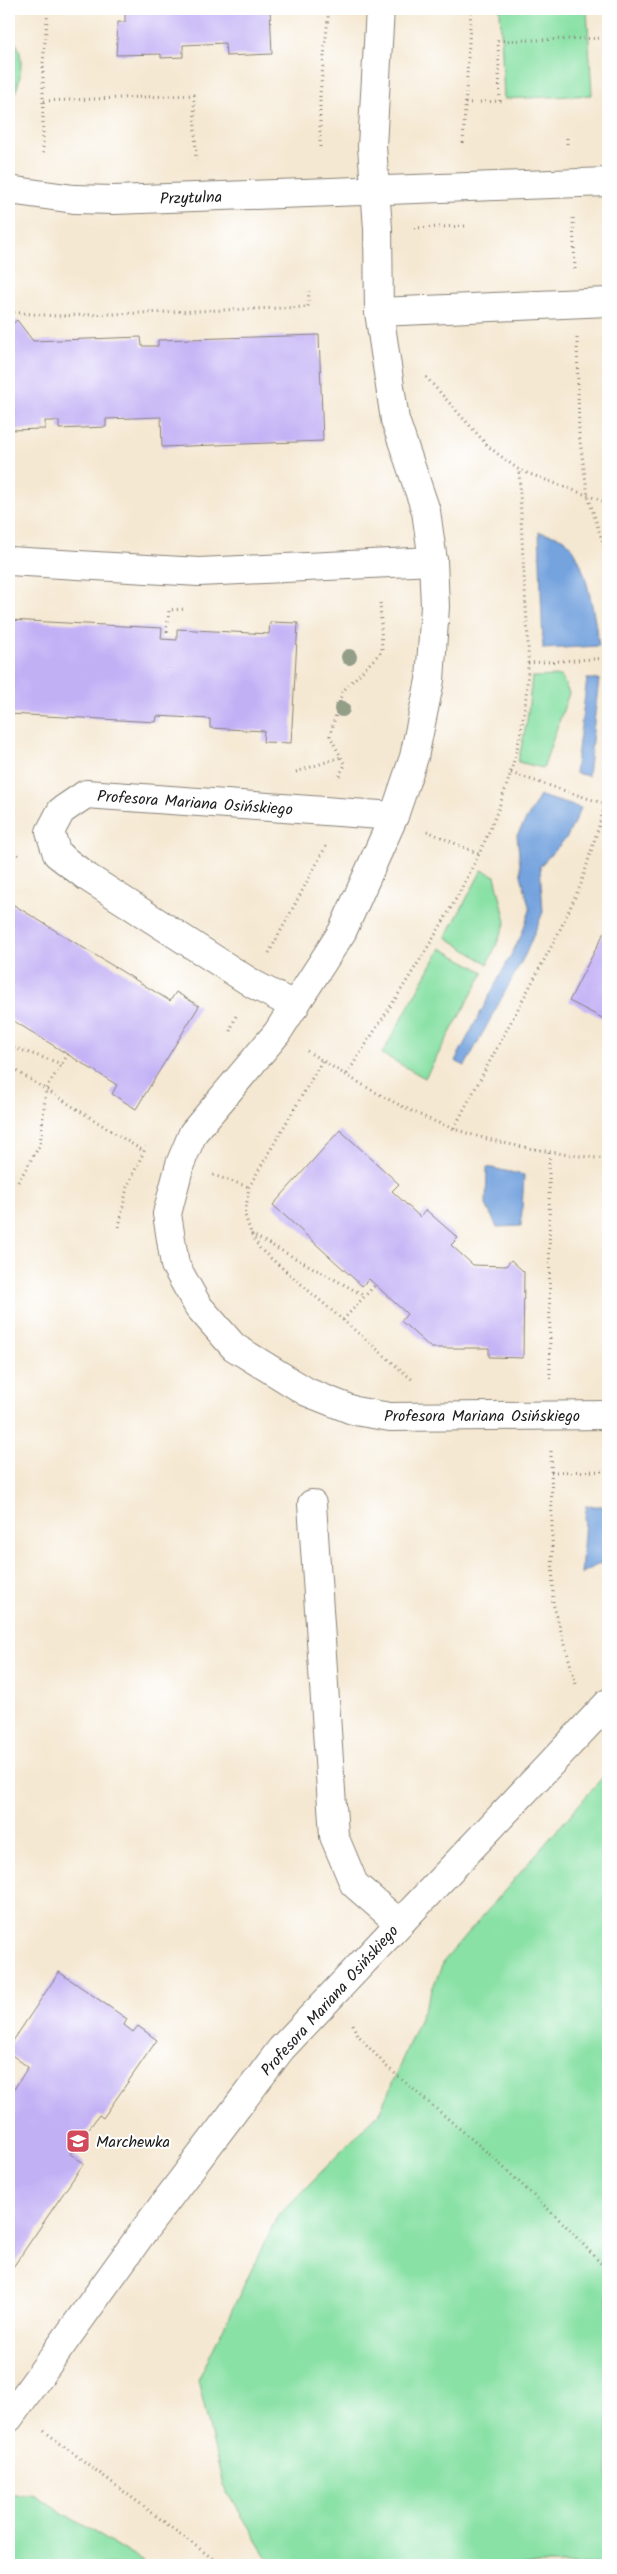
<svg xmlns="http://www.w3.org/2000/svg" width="617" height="2574" font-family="Kalam,sans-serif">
<rect width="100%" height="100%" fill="#fff"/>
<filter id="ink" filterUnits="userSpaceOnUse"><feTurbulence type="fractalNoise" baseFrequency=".02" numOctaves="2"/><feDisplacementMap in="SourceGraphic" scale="10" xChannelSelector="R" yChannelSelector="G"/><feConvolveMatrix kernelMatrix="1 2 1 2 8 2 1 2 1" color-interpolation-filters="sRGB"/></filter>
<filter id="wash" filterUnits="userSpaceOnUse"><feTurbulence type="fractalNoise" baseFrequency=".0096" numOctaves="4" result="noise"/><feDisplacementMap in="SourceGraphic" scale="20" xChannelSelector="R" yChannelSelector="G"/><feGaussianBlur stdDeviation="1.12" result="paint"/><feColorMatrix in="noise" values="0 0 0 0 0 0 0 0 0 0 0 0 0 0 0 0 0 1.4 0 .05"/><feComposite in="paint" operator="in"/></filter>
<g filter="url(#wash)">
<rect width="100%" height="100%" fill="#f5e8d2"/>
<g fill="#89e1a5" stroke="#527e60">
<path d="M500,9H587L592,95L504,99Z"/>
<path d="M9,37C27,47 21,78 15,94L9,97Z"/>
<path d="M561,676L569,693L543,768L518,762L527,721L532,677Z"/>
<path d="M482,870L495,876L506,922L488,964L446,937Z"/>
<path d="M441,948L484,972L425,1078L382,1054Z"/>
<path d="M608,1771V2565H272L223,2485L198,2380L277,2217L380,2112L444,1961Z"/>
<path d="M9,2495H33L148,2565H9Z"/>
</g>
<g fill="#75a3de" stroke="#48607d">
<path d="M539,532C547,534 559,535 565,540C586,555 595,621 599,646L543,649Z"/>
<path d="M587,679H599L588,776L575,773Z"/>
<path d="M540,796L581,808L567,837L540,866L543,912L526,953L465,1066L455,1061L521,936L530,910L521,875L517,835Z"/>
<path d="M487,1167L524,1175L521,1226L497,1227L486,1205Z"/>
<path d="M586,1506H608V1559L581,1574Z"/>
</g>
<g id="blocks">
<g fill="#c2b0f5">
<path d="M125,9H270L272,54L226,56L225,43L183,45V57L161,58V54L116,55L118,22H125Z"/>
<path d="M17,320L33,341L141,337L142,346H158V340L319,335L323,441L162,447L161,417L106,419V427L59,429V421H45V429L9,430V327Z"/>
<path d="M9,620L162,628L161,639L177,640V629L269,634L270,622L298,623L291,743L263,742L264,731L210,728V719L157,716L156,722L9,714Z"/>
<path d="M9,902L170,1001L176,992L199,1006L136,1109L112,1094L117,1085L9,1018Z"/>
<path d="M608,925V1021L569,1001Z"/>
<path d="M340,1130L399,1184L392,1191L420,1217L426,1210L458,1238L451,1245L473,1265L506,1266L511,1260L524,1272L523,1358L489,1357V1348H431L401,1321L407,1314L369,1279L362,1286L273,1205Z"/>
<path d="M59,1972L127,2019L124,2025L133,2032L138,2026L157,2040L103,2118L99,2115L70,2154L84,2163L9,2273V2097L28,2067L9,2053V2047Z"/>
</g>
</g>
</g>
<g filter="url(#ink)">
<use href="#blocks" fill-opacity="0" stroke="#888277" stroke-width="1"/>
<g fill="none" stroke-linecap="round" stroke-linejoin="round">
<g stroke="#888277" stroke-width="30">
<g id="minor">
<path d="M380,9L372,146L378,229L379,312L395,420L426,511L433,561L435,606L430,680L414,757L394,816L342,932L277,1033L193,1133L180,1164L167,1214L175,1265L198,1306L234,1347L307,1392L355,1411L390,1417L608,1415"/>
<path d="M9,190L74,199L114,200L608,182"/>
<path d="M379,312L608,302"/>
<path d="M9,561L199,572L433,561"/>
<path d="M295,1006L253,984L87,877L57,854L50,832L61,811L86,794L394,816"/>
<path d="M312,1504L334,1836L354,1884L399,1923"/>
<path d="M9,2418L145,2229L281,2049L608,1703"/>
</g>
</g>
<g stroke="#888277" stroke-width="3" stroke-dasharray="1 4" stroke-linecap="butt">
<path d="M44,101L194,95L196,160"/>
<path d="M465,103L500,101L498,41L608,38"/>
<path d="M567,138V147"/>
<path d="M463,143L471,9"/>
<path d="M320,147V94L329,9"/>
<path d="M43,153V63L48,9"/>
<path d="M573,218L575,269"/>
<path d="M414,228L465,226"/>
<path d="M9,312L56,316L308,307L309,291"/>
<path d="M577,338L579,435L588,496L608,559"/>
<path d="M426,377L489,447L519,470L608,503"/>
<path d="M167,632L169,610L185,609"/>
<path d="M528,663L608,658"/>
<path d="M296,772L341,757"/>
<path d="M511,773L608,805"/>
<path d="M339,776L345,765L330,736L342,692L382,651L380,600"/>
<path d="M427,831L479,854"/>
<path d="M9,849L19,855"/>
<path d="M269,953L326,846"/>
<path d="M230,1031L236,1016"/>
<path d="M9,1046L62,1064"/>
<path d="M307,1051C350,1078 394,1105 441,1124C492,1144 554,1154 608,1159"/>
<path d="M322,1061L249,1187L245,1215L251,1233L260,1249L414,1381"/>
<path d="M9,1066L143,1151"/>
<path d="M347,1074C426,948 526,818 528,662C529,638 526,614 525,590C522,550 521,510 519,470"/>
<path d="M454,1128L558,934L581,884L608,796"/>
<path d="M549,1153L550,1380"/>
<path d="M213,1175L249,1187"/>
<path d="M18,1182L40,1145L46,1089L68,1054"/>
<path d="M119,1227L127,1187L146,1147"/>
<path d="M251,1234L365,1296"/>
<path d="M343,1320L375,1285"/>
<path d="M551,1451L553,1603L576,1684"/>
<path d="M551,1472L608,1471"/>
<path d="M353,2024L356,2033L386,2066L488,2153L564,2224L608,2271"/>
<path d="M44,2431L221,2565"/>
</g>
<use href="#minor" stroke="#fff" stroke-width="28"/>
</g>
<g fill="#939e88">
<circle cx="349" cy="657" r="8"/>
<circle cx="342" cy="709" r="8"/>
</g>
</g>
<defs>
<g id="school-square" transform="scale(1.25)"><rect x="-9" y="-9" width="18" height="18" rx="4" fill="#d1495b" stroke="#fff"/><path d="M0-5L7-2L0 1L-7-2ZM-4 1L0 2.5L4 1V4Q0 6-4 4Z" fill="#fff"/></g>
</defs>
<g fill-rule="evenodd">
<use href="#school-square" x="78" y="2141"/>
</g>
<g text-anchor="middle" stroke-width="4" stroke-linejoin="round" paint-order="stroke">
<g font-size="16" fill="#1c1c1c" stroke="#fff">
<text transform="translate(191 197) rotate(-2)" y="6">Przytulna</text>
<text transform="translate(195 802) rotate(4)" y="6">Profesora Mariana Osińskiego</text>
<text x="482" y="1421">Profesora Mariana Osińskiego</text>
<text transform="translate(329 2000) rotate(-48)" y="6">Profesora Mariana Osińskiego</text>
</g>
<g font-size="16" fill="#1c1c1c" stroke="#fff" text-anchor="start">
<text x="96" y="2147">Marchewka</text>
</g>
</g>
<rect width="617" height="2574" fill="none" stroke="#fff" stroke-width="30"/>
</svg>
